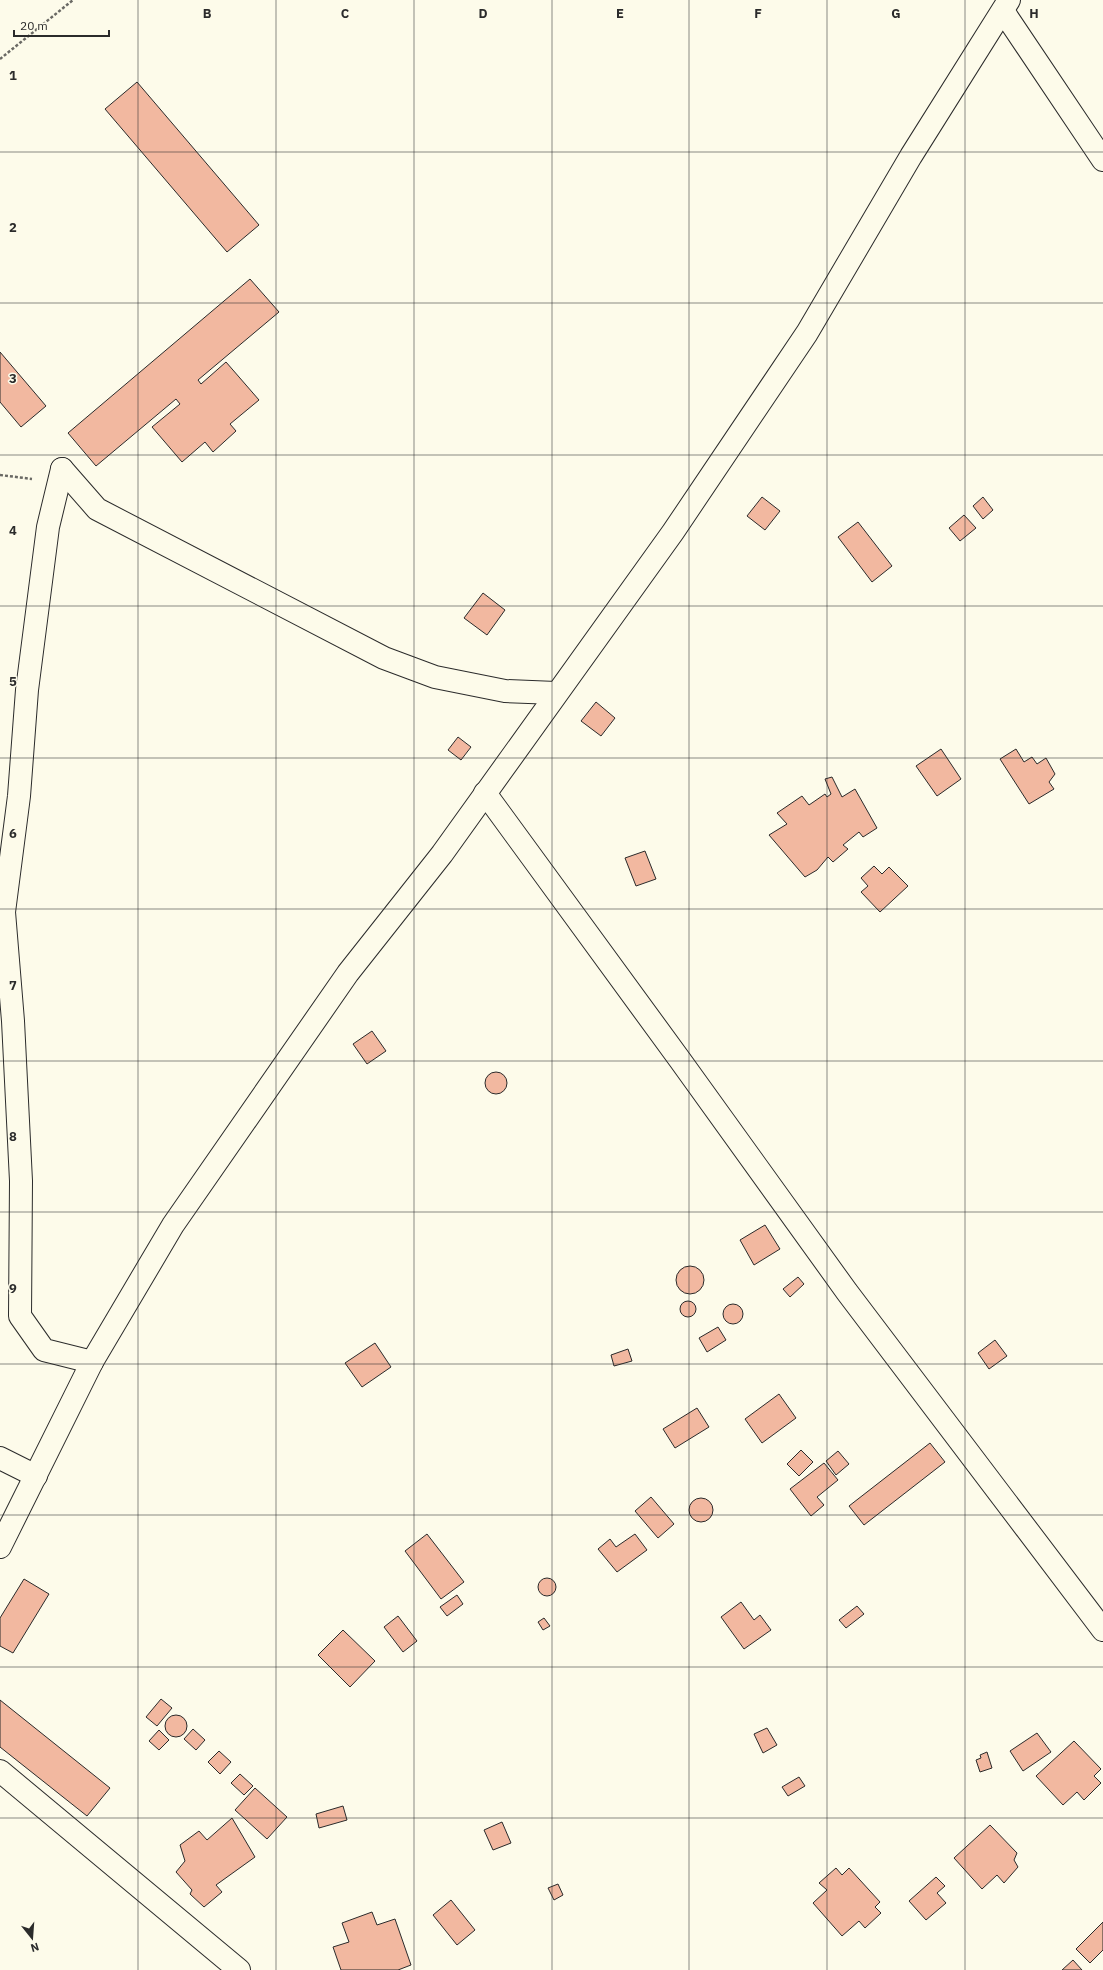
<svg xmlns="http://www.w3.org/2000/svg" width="1103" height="1970" font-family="'IBM Plex Sans',sans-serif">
<rect width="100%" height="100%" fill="#fdfbea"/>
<g fill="#f2b8a0" stroke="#2b2b2b">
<path d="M137,82L259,225L227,252L105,109Z"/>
<path d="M250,279L279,312L198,380L201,384L226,362L259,400L230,424L236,431L213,452L205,442L182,462L152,427L180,404L176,399L96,466L68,433Z"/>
<path d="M0,352L46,406L21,427L0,402Z"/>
<path d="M762,497L780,511L765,530L747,516Z"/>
<path d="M983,497L993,510L983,519L973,506Z"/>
<path d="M964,515L976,528L960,541L949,528Z"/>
<path d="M858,522L892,566L872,582L838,537Z"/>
<path d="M483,593L505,610L487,635L464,618Z"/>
<path d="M596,702L615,718L601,736L581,721Z"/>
<path d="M458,737L471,747L461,760L448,750Z"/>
<path d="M941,749L961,779L937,796L916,766Z"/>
<path d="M1016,749L1024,762L1032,757L1037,764L1046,758L1055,774L1049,782L1054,789L1029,804L1000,759Z"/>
<path d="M832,777L842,797L855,789L877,828L863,837L859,832L843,845L848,849L833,862L828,857L817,870L805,877L769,835L787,824L777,813L802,796L809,805L825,794L827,797L831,794L825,779Z"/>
<path d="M645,851L656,879L636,886L625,858Z"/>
<path d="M874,866L882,874L889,867L908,886L880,912L861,892L868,886L861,878Z"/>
<path d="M372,1031L386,1051L367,1064L353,1044Z"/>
<circle cx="496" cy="1083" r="11"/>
<path d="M765,1225L780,1249L754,1265L740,1240Z"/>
<circle cx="690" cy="1280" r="14"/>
<path d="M798,1277L804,1284L790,1297L783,1289Z"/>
<circle cx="688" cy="1309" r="8"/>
<circle cx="733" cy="1314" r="10"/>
<path d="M718,1327L726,1340L707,1352L699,1338Z"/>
<path d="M995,1340L1007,1356L989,1369L978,1353Z"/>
<path d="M375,1343L391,1367L362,1387L345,1363Z"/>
<path d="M628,1349L632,1361L614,1366L611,1355Z"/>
<path d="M779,1394L796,1418L762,1443L745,1419Z"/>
<path d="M697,1408L709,1427L675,1448L663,1429Z"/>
<path d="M930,1443L945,1462L864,1525L849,1506Z"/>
<path d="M801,1450L813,1462L799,1476L787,1464Z"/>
<path d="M838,1451L849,1464L836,1475L826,1461Z"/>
<path d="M824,1463L838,1480L817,1497L824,1505L811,1516L790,1489Z"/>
<path d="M651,1497L674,1524L658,1538L635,1511Z"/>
<circle cx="701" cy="1510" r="12"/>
<path d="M427,1534L464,1582L441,1599L405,1551Z"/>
<path d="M635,1534L647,1550L617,1572L598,1549L610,1539L616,1547Z"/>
<circle cx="547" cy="1587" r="9"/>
<path d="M24,1579L49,1594L13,1653L0,1646V1618Z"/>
<path d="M457,1595L463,1604L447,1616L440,1607Z"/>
<path d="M741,1602L754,1620L760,1615L771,1630L744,1649L721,1617Z"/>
<path d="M857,1606L864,1614L846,1628L839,1620Z"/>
<path d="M398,1616L417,1641L403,1652L384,1627Z"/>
<path d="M544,1618L550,1626L543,1630L538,1622Z"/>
<path d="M343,1630L375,1661L350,1687L318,1655Z"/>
<path d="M161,1699L172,1708L157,1726L146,1717Z"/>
<path d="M0,1700L110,1788L87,1816L0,1747Z"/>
<circle cx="176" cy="1726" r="11"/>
<path d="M767,1728L777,1745L763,1753L754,1734Z"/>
<path d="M193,1729L205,1740L196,1750L184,1739Z"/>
<path d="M159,1730L169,1740L159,1750L149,1741Z"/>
<path d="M1037,1733L1051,1752L1023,1771L1010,1751Z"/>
<path d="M1074,1741L1101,1769L1094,1776L1101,1783L1084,1800L1077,1792L1063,1805L1036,1776Z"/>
<path d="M219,1751L231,1762L220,1774L208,1762Z"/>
<path d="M987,1752L992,1768L980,1772L976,1760L981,1758L980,1755Z"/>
<path d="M240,1774L253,1786L244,1795L231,1783Z"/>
<path d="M799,1777L805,1786L788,1796L782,1787Z"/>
<path d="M255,1788L287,1817L267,1839L235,1810Z"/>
<path d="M343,1806L347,1820L319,1828L316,1814Z"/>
<path d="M232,1818L255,1857L216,1885L222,1892L204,1907L190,1894L192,1890L176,1872L185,1861L180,1845L199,1831L207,1840Z"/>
<path d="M502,1822L511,1843L493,1850L484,1830Z"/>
<path d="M990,1825L1017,1853L1014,1860L1018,1867L1004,1883L997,1875L982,1889L954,1858Z"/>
<path d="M836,1868L842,1875L849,1868L880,1902L875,1907L881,1913L865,1928L859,1921L842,1936L813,1903L827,1890L819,1883Z"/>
<path d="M936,1877L945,1886L937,1893L946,1903L926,1920L909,1901Z"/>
<path d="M558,1884L563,1895L554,1900L548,1888Z"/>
<path d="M451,1900L475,1930L457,1945L433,1915Z"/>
<path d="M372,1912L377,1925L395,1919L411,1965L398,1970H341L333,1947L349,1942L342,1923Z"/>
<path d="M1103,1922V1950L1090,1963L1076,1949Z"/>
<path d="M1073,1960L1082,1970H1062Z"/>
</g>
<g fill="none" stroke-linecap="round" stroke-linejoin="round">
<g stroke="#2b2b2b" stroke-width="24">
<g id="minor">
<path d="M1003,11L1103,160"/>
<path d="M62,469L48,527L27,690L19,796L4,912L13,1021L21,1181L20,1316L44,1350L92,1362"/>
<path d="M62,469L97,509L384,658L435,677L505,691L556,693"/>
<path d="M485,793L680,1060L847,1292L1103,1630"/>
<path d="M0,1458L36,1476"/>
<path d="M0,1547L92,1362L173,1225L348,973L442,854L673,532L807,333L911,156L1009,0"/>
<path d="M0,1771L239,1970"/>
</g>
</g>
<g stroke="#6a6964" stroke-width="2.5" stroke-dasharray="3 2" stroke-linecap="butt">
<path d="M0,59L73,0"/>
<path d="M0,475L32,479"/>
</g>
<use href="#minor" stroke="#fdfbea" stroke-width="22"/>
</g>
<path fill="none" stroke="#2b2b2b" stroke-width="1" stroke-opacity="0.55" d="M138,0V1970M276,0V1970M414,0V1970M552,0V1970M689,0V1970M827,0V1970M965,0V1970M0,152H1103M0,303H1103M0,455H1103M0,606H1103M0,758H1103M0,909H1103M0,1061H1103M0,1212H1103M0,1364H1103M0,1515H1103M0,1667H1103M0,1818H1103"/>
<g font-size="13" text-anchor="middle" font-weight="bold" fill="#2b2b2b" stroke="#fdfbea" stroke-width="3" stroke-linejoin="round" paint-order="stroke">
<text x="207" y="18">B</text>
<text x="345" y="18">C</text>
<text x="483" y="18">D</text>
<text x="620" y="18">E</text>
<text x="758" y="18">F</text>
<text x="896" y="18">G</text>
<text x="1034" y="18">H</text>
<text x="13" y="80">1</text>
<text x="13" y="232">2</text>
<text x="13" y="383">3</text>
<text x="13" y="535">4</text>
<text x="13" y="686">5</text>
<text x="13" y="838">6</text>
<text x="13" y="990">7</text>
<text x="13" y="1141">8</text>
<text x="13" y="1293">9</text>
</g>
<g transform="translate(32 1938) rotate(163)" stroke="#fdfbea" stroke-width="3" paint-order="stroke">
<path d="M0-3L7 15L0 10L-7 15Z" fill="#2b2b2b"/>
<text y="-6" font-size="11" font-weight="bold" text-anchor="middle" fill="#2b2b2b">N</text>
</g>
<path d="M14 30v6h95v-6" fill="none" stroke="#2b2b2b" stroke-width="2"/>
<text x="20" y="30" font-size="12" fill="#2b2b2b" stroke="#fdfbea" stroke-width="3" paint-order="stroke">20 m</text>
</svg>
